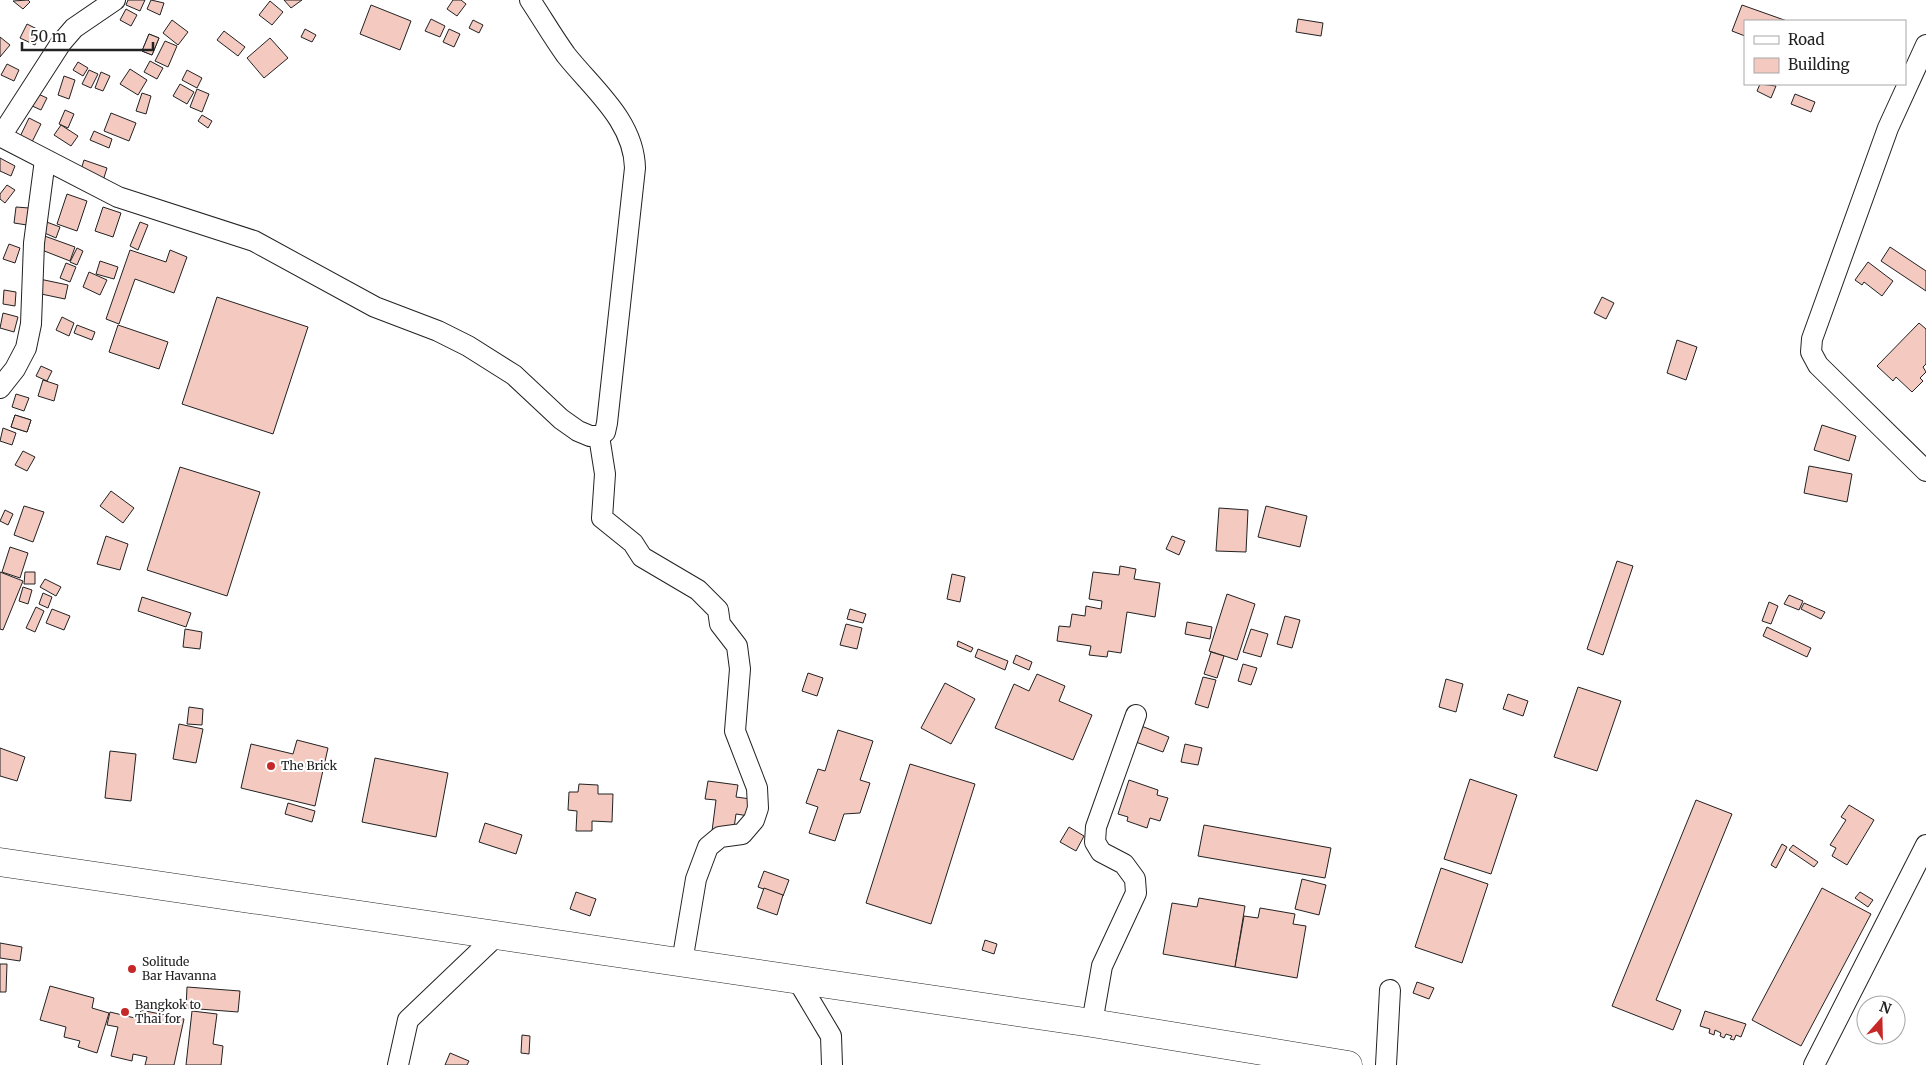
<svg xmlns="http://www.w3.org/2000/svg" width="1926" height="1065" font-family="Merriweather,serif">
<rect width="100%" height="100%" fill="#fff"/>
<g fill="#f3c9c0" stroke="#222">
<path d="M28,0L30,2L23,9L13,1Z"/>
<path d="M128,0H145L140,11L126,5Z"/>
<path d="M151,0L164,3L160,15L147,9Z"/>
<path d="M284,0H302L291,8Z"/>
<path d="M453,0H461L466,4L457,16L447,9Z"/>
<path d="M270,1L283,12L272,25L259,15Z"/>
<path d="M371,5L411,21L400,50L360,34Z"/>
<path d="M1742,5L1787,21H1745V36L1732,31Z"/>
<path d="M126,9L137,15L131,26L120,20Z"/>
<path d="M431,19L445,26L440,37L425,31Z"/>
<path d="M1298,19L1323,23L1321,36L1296,32Z"/>
<path d="M172,20L188,32L178,45L163,33Z"/>
<path d="M473,20L483,25L479,33L469,28Z"/>
<path d="M27,24L41,31L35,45L20,38Z"/>
<path d="M305,29L316,35L312,42L301,37Z"/>
<path d="M449,29L460,34L454,47L443,42Z"/>
<path d="M224,31L245,47L238,56L217,40Z"/>
<path d="M149,34L159,38L152,55L142,51Z"/>
<path d="M149,34L159,38L152,55L142,51Z"/>
<path d="M0,37L10,45L0,57Z"/>
<path d="M270,38L288,58L264,78L247,58Z"/>
<path d="M165,41L177,46L168,67L155,61Z"/>
<path d="M150,61L163,68L157,79L144,72Z"/>
<path d="M78,62L88,68L83,76L73,70Z"/>
<path d="M7,64L19,70L14,81L1,75Z"/>
<path d="M130,69L147,80L138,95L120,84Z"/>
<path d="M89,70L98,74L91,88L82,84Z"/>
<path d="M187,70L202,78L197,88L182,80Z"/>
<path d="M101,72L110,76L103,91L95,88Z"/>
<path d="M64,76L75,80L69,99L58,95Z"/>
<path d="M180,84L194,92L187,104L173,96Z"/>
<path d="M1760,84L1776,86L1771,98L1757,91Z"/>
<path d="M197,89L209,94L202,112L190,107Z"/>
<path d="M36,93L47,98L41,110L30,105Z"/>
<path d="M142,93L151,96L146,114L136,111Z"/>
<path d="M1795,94L1815,102L1811,112L1791,104Z"/>
<path d="M65,110L74,114L68,128L59,124Z"/>
<path d="M111,113L136,123L129,141L104,131Z"/>
<path d="M202,115L212,121L208,128L198,121Z"/>
<path d="M29,118L41,124L26,154L14,149Z"/>
<path d="M61,125L78,136L71,146L54,135Z"/>
<path d="M94,131L112,139L109,148L90,140Z"/>
<path d="M0,158L15,166L11,176L0,171Z"/>
<path d="M84,160L107,168L102,184L79,176Z"/>
<path d="M7,185L15,190L5,203L0,199V194Z"/>
<path d="M67,194L87,201L77,231L57,224Z"/>
<path d="M16,207L29,208L27,225L14,223Z"/>
<path d="M103,207L121,213L113,237L95,231Z"/>
<path d="M44,221L60,227L56,238L40,231Z"/>
<path d="M140,222L148,225L138,250L130,246Z"/>
<path d="M39,234L75,247L70,261L34,247Z"/>
<path d="M9,244L20,248L15,263L3,259Z"/>
<path d="M1890,247L1926,271V291L1881,261Z"/>
<path d="M77,248L83,251L77,265L70,262Z"/>
<path d="M130,250L166,262L170,250L187,257L174,293L135,279L119,324L106,319Z"/>
<path d="M100,261L118,267L114,279L96,274Z"/>
<path d="M1868,262L1893,281L1882,296L1864,282L1862,285L1855,280Z"/>
<path d="M66,263L76,267L70,282L60,278Z"/>
<path d="M89,272L107,280L100,295L83,287Z"/>
<path d="M30,277L68,285L65,299L27,291Z"/>
<path d="M4,290L16,292L15,306L3,304Z"/>
<path d="M217,297L308,327L273,434L182,404Z"/>
<path d="M1602,297L1614,303L1606,319L1594,313Z"/>
<path d="M3,313L18,317L14,332L0,328Z"/>
<path d="M62,317L74,323L69,336L56,330Z"/>
<path d="M1919,323L1926,329V364L1923,367L1926,372L1920,378L1923,381L1912,392L1896,377L1893,381L1877,366Z"/>
<path d="M77,325L95,332L92,340L74,333Z"/>
<path d="M118,325L168,342L159,369L109,352Z"/>
<path d="M1677,340L1697,347L1686,380L1667,373Z"/>
<path d="M41,366L52,371L47,381L36,376Z"/>
<path d="M43,380L58,385L54,401L38,396Z"/>
<path d="M16,394L29,398L24,411L12,407Z"/>
<path d="M15,415L31,420L27,432L11,427Z"/>
<path d="M15,415L31,420L27,432L11,427Z"/>
<path d="M1822,425L1856,436L1849,461L1814,450Z"/>
<path d="M3,428L16,433L12,445L0,441Z"/>
<path d="M23,451L35,457L27,471L15,465Z"/>
<path d="M1809,466L1852,474L1847,502L1804,493Z"/>
<path d="M180,467L260,492L227,596L147,570Z"/>
<path d="M111,491L134,508L123,523L100,506Z"/>
<path d="M24,506L44,512L33,542L14,535Z"/>
<path d="M1266,506L1307,516L1300,547L1258,537Z"/>
<path d="M1219,508L1248,510L1246,552L1216,551Z"/>
<path d="M5,510L13,514L8,525L0,521Z"/>
<path d="M106,536L128,544L120,570L97,564Z"/>
<path d="M1172,536L1185,541L1179,555L1166,549Z"/>
<path d="M10,547L28,553L20,578L2,572Z"/>
<path d="M1617,561L1633,566L1603,655L1587,649Z"/>
<path d="M1120,566L1136,569L1134,579L1160,583L1155,617L1127,612L1121,653L1108,651L1107,657L1089,655L1091,646L1057,641L1059,626L1070,627L1072,614L1085,616L1086,606L1101,609L1102,601L1089,599L1093,572L1119,575Z"/>
<path d="M0,572L23,581L3,630L0,629Z"/>
<path d="M25,572H35V584H24Z"/>
<path d="M952,574L965,577L960,602L947,599Z"/>
<path d="M45,579L61,587L56,596L40,587Z"/>
<path d="M23,587L32,590L28,604L19,601Z"/>
<path d="M43,593L52,597L48,608L39,604Z"/>
<path d="M1227,594L1255,604L1237,660L1209,651Z"/>
<path d="M1789,595L1803,601L1799,610L1784,604Z"/>
<path d="M142,597L191,613L186,627L138,611Z"/>
<path d="M1769,602L1778,606L1771,624L1762,621Z"/>
<path d="M1804,603L1825,612L1821,619L1801,609Z"/>
<path d="M36,607L44,611L35,632L26,628Z"/>
<path d="M52,609L70,616L64,630L46,623Z"/>
<path d="M850,609L866,614L863,623L847,619Z"/>
<path d="M1285,616L1300,620L1292,648L1277,644Z"/>
<path d="M1187,622L1212,627L1210,639L1185,634Z"/>
<path d="M846,624L862,628L857,649L840,645Z"/>
<path d="M1767,627L1811,648L1807,657L1763,636Z"/>
<path d="M185,629L202,632L200,649L183,647Z"/>
<path d="M1251,629L1268,634L1261,657L1243,652Z"/>
<path d="M958,641L973,648L971,652L957,646Z"/>
<path d="M978,649L1008,661L1005,670L975,657Z"/>
<path d="M1211,652L1224,656L1217,678L1204,674Z"/>
<path d="M1016,655L1032,662L1029,670L1013,663Z"/>
<path d="M1243,664L1257,668L1251,685L1238,681Z"/>
<path d="M808,673L823,678L817,696L802,691Z"/>
<path d="M1037,674L1065,686L1059,701L1092,715L1073,760L995,728L1014,684L1029,691Z"/>
<path d="M1203,677L1216,680L1208,708L1195,704Z"/>
<path d="M1446,679L1463,684L1456,712L1439,707Z"/>
<path d="M945,683L975,699L951,744L921,728Z"/>
<path d="M1578,687L1621,701L1597,771L1554,757Z"/>
<path d="M1508,694L1528,701L1523,716L1503,709Z"/>
<path d="M189,707L203,709L202,725L187,724Z"/>
<path d="M179,724L203,729L196,763L173,759Z"/>
<path d="M1139,725L1169,737L1163,752L1133,741Z"/>
<path d="M838,730L873,741L860,780L870,783L860,813L844,814L835,841L809,833L818,807L806,803L818,769L825,771Z"/>
<path d="M297,740L328,748L315,806L241,788L251,744L293,754Z"/>
<path d="M1185,744L1202,748L1198,765L1181,762Z"/>
<path d="M0,748L25,757L17,781L0,776Z"/>
<path d="M110,751L136,754L131,801L105,798Z"/>
<path d="M375,758L448,773L436,837L362,822Z"/>
<path d="M910,764L975,784L931,924L866,903Z"/>
<path d="M1470,779L1517,795L1491,874L1444,859Z"/>
<path d="M1129,780L1158,790L1157,795L1168,798L1160,821L1150,818L1147,828L1127,821L1128,817L1118,814Z"/>
<path d="M708,781L738,785L736,797L751,799L749,816L736,814L732,842L711,839L716,800L705,799Z"/>
<path d="M579,784L598,785V794H613L612,822L592,821V831H576L577,811L568,810L569,792H578Z"/>
<path d="M1696,800L1732,814L1656,1000L1681,1010L1673,1030L1612,1006Z"/>
<path d="M288,803L315,811L312,822L285,814Z"/>
<path d="M1849,805L1874,820L1847,865L1832,856L1836,848L1830,845L1846,820L1841,817Z"/>
<path d="M485,823L522,835L516,854L479,842Z"/>
<path d="M1204,825L1331,848L1325,878L1198,856Z"/>
<path d="M1069,827L1084,836L1076,851L1060,842Z"/>
<path d="M1782,844L1787,847L1776,868L1771,865Z"/>
<path d="M1793,845L1818,862L1814,867L1789,850Z"/>
<path d="M1441,868L1488,884L1462,963L1415,947Z"/>
<path d="M764,871L789,880L783,896L758,887Z"/>
<path d="M1302,879L1326,885L1319,915L1295,909Z"/>
<path d="M764,888L783,895L777,915L757,908Z"/>
<path d="M1822,888L1871,914L1801,1046L1752,1020Z"/>
<path d="M576,892L596,899L590,916L570,909Z"/>
<path d="M1860,892L1873,900L1868,907L1855,898Z"/>
<path d="M1199,898L1245,906L1235,967L1163,954L1172,903L1197,907Z"/>
<path d="M1260,908L1295,914L1293,924L1306,926L1297,978L1235,967L1244,916L1258,918Z"/>
<path d="M985,940L997,944L994,954L982,950Z"/>
<path d="M0,943L22,947L20,961L0,958Z"/>
<path d="M0,964H7L6,992H0Z"/>
<path d="M1417,982L1434,988L1429,999L1413,993Z"/>
<path d="M50,986L94,998L92,1008L109,1013L97,1053L78,1047L80,1041L64,1037L66,1027L40,1020Z"/>
<path d="M187,987L240,991L238,1012L186,1008Z"/>
<path d="M141,1010L184,1019L174,1065H145L147,1057L133,1054L132,1061L111,1056L118,1027L107,1025L110,1012L139,1019Z"/>
<path d="M192,1011L217,1014L213,1044L223,1046L221,1065H186Z"/>
<path d="M1705,1011L1746,1024L1741,1037L1736,1035L1734,1040L1730,1039L1732,1036L1726,1034L1724,1038L1720,1036L1721,1033L1715,1030L1714,1035L1709,1033L1710,1029L1700,1026Z"/>
<path d="M522,1035L530,1036L529,1054L521,1053Z"/>
<path d="M450,1053L469,1061L467,1065H445Z"/>
</g>
<g fill="none" stroke-linecap="round" stroke-linejoin="round">
<g stroke="#222" stroke-width="22">
<g id="minor">
<path d="M1926,45L1888,128L1812,339L1811,352L1818,365L1926,471"/>
<path d="M0,136L118,197L254,241L375,307L438,331L468,346L514,375L561,419L578,431L590,436H599L605,432L607,423L635,168C634,121 593,89 566,55C553,37 542,18 530,0"/>
<path d="M1,136L61,43L74,28L115,0"/>
<path d="M0,388L15,369L26,348L31,324L34,243L45,160"/>
<path d="M599,436L605,474L602,518L633,543L642,557L698,590L718,610L720,624L737,646L740,669L735,731L757,788L758,808L754,820L742,834L720,837L708,847L696,879L682,962"/>
<path d="M797,979L831,1036L832,1065"/>
<path d="M1092,1023L1102,966L1136,893L1135,879L1124,864L1101,852L1095,842L1096,827L1136,715"/>
<path d="M398,1065L408,1020L497,935"/>
<path d="M1386,1065L1390,990"/>
<path d="M1814,1065L1926,845"/>
</g>
</g>
<g stroke="#222" stroke-width="29">
<path id="highway" d="M0,862L1092,1023L1348,1065"/>
</g>
<use href="#minor" stroke="#fff" stroke-width="20"/>
<use href="#highway" stroke="#fff" stroke-width="28"/>
</g>
<g fill="#c62828" stroke="#fff" stroke-width="2">
<circle cx="271" cy="766" r="5"/>
<circle cx="132" cy="969" r="5"/>
<circle cx="125" cy="1012" r="5"/>
</g>
<g text-anchor="middle" stroke-width="4" stroke-linejoin="round" paint-order="stroke">
<g font-size="12" fill="#222" stroke="#fff" text-anchor="start">
<text x="281" y="770">The Brick</text>
<text x="142" y="966">Solitude<tspan x="142" dy="14">Bar Havanna</tspan></text>
<text x="135" y="1009">Bangkok to<tspan x="135" dy="14">Thai for</tspan></text>
</g>
</g>
<rect x="1744" y="20" width="162" height="65" fill="#ffffff" stroke="#a7a7a7"/>
<rect x="1754" y="36" width="25" height="8" fill="#ffffff" stroke="#a7a7a7"/>
<text x="1788" y="45" font-size="15" fill="#222222">Road</text>
<rect x="1754" y="58" width="25" height="15" fill="#f3c9c0" stroke="#a7a7a7"/>
<text x="1788" y="70" font-size="15" fill="#222222">Building</text>
<g transform="translate(1881 1020) rotate(20)"><circle r="24" fill="#ffffff" stroke="#a7a7a7"/>
<path d="M0-4L9 19L0 12L-9 19Z" fill="#c62828"/>
<text y="-8" font-size="14" font-weight="bold" text-anchor="middle" fill="#222222">N</text>
</g>
<path d="M22 42v8h131v-8" fill="none" stroke="#222222" stroke-width="2.5"/>
<text x="30" y="42" font-size="15" fill="#222222" stroke="#ffffff" stroke-width="4" paint-order="stroke">50 m</text>
</svg>
